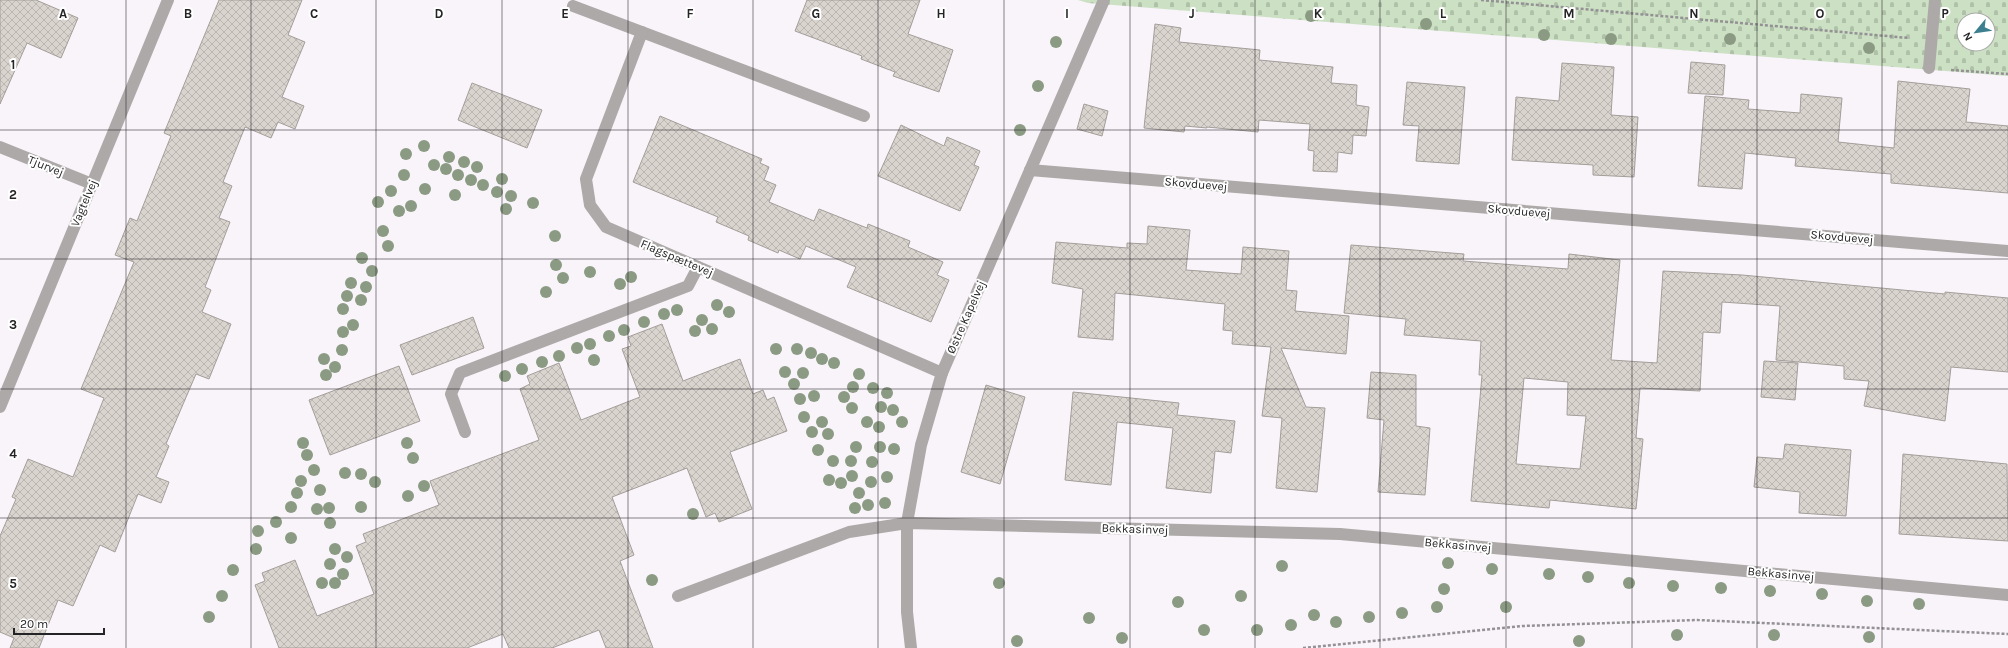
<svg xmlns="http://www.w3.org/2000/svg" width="2008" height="648" font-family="Karla,sans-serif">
<defs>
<pattern id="cemetery-stones" width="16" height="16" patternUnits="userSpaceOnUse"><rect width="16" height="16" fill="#cce1c4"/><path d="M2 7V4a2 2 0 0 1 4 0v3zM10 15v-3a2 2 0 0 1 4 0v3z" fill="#afc1a8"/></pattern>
<pattern id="building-cross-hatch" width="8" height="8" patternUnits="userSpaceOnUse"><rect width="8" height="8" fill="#dad4cf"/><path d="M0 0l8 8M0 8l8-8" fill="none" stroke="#bbb6b2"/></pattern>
</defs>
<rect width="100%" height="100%" fill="#f9f4fa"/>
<path fill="url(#cemetery-stones)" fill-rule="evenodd" d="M1078,0H2008V76L1088,3ZM1964,20H1988V44H1964Z"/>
<g fill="url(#building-cross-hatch)" stroke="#a39e99" fill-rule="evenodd">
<path d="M0,0H36L78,18L61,58L27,43L0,104Z"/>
<path d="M219,0H302L288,35L305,42L282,97L304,106L295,129L278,122L271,138L245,127L223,182L232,186L219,218L230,222L205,287L211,290L202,312L231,324L209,379L196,374L166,444L169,446L156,477L169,482L161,503L138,494L115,552L100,545L73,606L58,600L39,648H10L14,638L0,632V536L16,499L12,497L28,459L73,477L104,398L81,389L134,262L115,255L130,218L137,221L171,136L164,133Z"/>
<path d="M807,0H920L908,34L953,50L939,92L893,76L895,72L861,59L862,56L795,31Z"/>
<path d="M1155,24L1181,28L1179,42L1260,50L1259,60L1333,67L1331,83L1357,85L1356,105L1369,107L1366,136L1353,135L1352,154L1338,152L1337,172L1313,171L1314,151L1308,150L1310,124L1259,120L1258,132L1207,127V128L1185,126L1184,132L1144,128Z"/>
<path d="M1691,62L1725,65L1723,95L1688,93Z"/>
<path d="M1562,63L1614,67L1611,115L1638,117L1634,177L1593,175V165L1512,160L1516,97L1559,101Z"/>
<path d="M1898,81L1970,89L1966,122L2008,126V193L1891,183V174L1795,166L1796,158L1745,153L1742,189L1698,186L1705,96L1749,100L1748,109L1800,113L1801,94L1842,98L1838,142L1894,148Z"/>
<path d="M1407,82L1465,87L1459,164L1416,161L1419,126L1403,125Z"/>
<path d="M472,83L542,110L527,148L458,120Z"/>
<path d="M1084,104L1108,111L1102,136L1077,129Z"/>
<path d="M660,116L762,159L760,163L769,167L764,180L776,185L769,202L814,221L819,209L867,228L868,224L910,241L908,247L943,262L937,275L949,280L931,322L847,287L856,267L806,246L800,259L779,250L778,253L748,240L749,236L716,222L718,217L633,182Z"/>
<path d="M901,125L944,146L947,137L980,151L974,165L979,167L960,211L878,176Z"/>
<path d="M1148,226L1190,230L1186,270L1241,274L1243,247L1289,251L1286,290L1297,291L1295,311L1349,316L1346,354L1281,348L1306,407L1325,408L1317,492L1276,488L1282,418L1262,416L1271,347L1232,344L1233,331L1223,330L1225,304L1115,293L1113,340L1078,337L1083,289L1052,283L1056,242L1127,248V243L1147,244Z"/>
<path d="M1351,245L1464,254L1463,261L1568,269L1569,254L1620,260L1611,360L1657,363L1663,271L1742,275L1945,294V292L2008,298V372L1951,367L1945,421L1864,406L1869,381L1844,379V366L1776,360L1780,306L1722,302L1720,333L1703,332L1700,391L1640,388L1636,438L1643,439L1636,509L1550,500L1549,508L1471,501L1482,375H1479L1481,341L1404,335L1406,319L1344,313ZM1524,378L1568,382L1567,415L1586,416L1580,469L1516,464Z"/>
<path d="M473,317L484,348L412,375L400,345Z"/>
<path d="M662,324L683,381L740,359L753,394L763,390L767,400L774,397L787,431L730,452L752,509L719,522L715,513L706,517L687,468L612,497L634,555L620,561L653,648H606L599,630L552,648H509L503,634L467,648H279L255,585L265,581L262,573L295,560L317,616L374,594L356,546L366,542L363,534L439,505L430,481L539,440L520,389L530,384L527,376L559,363L581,420L640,397L622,349L631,346L628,337Z"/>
<path d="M1764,361L1798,363L1795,400L1761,397Z"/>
<path d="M399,366L420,421L330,455L309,400Z"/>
<path d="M1371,372L1416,375V426L1430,428L1425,495L1378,492L1384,420L1367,418Z"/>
<path d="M986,385L1025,397L1000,484L961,472Z"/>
<path d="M1073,392L1179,403L1177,415L1235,421L1231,453L1215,451L1211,493L1166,488L1173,428L1117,422L1111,485L1065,480Z"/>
<path d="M1785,444L1851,450L1846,516L1799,513L1800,492L1754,487L1757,457L1783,459Z"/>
<path d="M1903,454L2007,464L2008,541L1899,534Z"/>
</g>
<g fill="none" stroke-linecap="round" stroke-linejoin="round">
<g stroke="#949195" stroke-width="2.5" stroke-dasharray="3 2" stroke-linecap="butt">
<path d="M1481,0L1909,38"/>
<path d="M1951,70L2008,74"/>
<path d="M1303,648L1522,626L1697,620L2008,634"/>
</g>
<g stroke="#ada9a8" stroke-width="12">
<path d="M573,6L864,116"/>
<path d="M642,32L586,179L590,205L606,227L942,373"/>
<path d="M1929,68L1935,0"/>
<path d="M0,147L92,184"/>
<path d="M1030,170L2008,251"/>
<path d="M0,407L168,0"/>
<path d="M465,432L451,394L460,373L688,286L698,267"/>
<path d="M678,596L849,532L907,523L1340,534L2008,595"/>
<path d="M911,648L907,612V523L921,445L942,373L1104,0"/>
</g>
</g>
<g fill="#8b9b83">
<circle cx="1311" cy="16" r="6"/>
<circle cx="1426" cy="24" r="6"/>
<circle cx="1544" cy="35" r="6"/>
<circle cx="1611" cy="39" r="6"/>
<circle cx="1730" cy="39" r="6"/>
<circle cx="1056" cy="42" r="6"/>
<circle cx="1869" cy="48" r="6"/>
<circle cx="1038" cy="86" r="6"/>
<circle cx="1020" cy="130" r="6"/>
<circle cx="424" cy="146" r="6"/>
<circle cx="406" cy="154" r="6"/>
<circle cx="449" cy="157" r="6"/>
<circle cx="464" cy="162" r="6"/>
<circle cx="434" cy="165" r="6"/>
<circle cx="477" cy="167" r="6"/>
<circle cx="446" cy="169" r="6"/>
<circle cx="404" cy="175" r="6"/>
<circle cx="458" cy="175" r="6"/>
<circle cx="502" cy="179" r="6"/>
<circle cx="471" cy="180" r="6"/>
<circle cx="483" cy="185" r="6"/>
<circle cx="425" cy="189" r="6"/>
<circle cx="391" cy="191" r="6"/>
<circle cx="497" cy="192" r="6"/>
<circle cx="455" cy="195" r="6"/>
<circle cx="511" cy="196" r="6"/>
<circle cx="378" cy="202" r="6"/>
<circle cx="533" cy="203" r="6"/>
<circle cx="411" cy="206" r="6"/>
<circle cx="506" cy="209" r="6"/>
<circle cx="399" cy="211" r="6"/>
<circle cx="383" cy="231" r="6"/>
<circle cx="555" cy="236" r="6"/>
<circle cx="388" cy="246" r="6"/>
<circle cx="362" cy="258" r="6"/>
<circle cx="556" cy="265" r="6"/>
<circle cx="372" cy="271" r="6"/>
<circle cx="590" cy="272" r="6"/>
<circle cx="631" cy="277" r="6"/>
<circle cx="563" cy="278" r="6"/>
<circle cx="351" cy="283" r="6"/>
<circle cx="620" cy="284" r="6"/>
<circle cx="366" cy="287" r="6"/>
<circle cx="546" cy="292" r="6"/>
<circle cx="347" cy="296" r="6"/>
<circle cx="361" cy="300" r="6"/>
<circle cx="717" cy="305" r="6"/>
<circle cx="343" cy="309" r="6"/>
<circle cx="677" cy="310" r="6"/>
<circle cx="729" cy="312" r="6"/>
<circle cx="664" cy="314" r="6"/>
<circle cx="702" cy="320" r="6"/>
<circle cx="644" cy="322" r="6"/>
<circle cx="353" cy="325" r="6"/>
<circle cx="712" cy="329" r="6"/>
<circle cx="624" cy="330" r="6"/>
<circle cx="695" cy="331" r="6"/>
<circle cx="343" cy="332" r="6"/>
<circle cx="609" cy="336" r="6"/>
<circle cx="590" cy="344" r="6"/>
<circle cx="577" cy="348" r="6"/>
<circle cx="776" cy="349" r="6"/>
<circle cx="797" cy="349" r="6"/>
<circle cx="342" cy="350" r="6"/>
<circle cx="811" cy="353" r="6"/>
<circle cx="559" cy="356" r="6"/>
<circle cx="324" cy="359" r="6"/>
<circle cx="822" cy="359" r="6"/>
<circle cx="594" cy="360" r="6"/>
<circle cx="542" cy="362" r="6"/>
<circle cx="834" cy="363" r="6"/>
<circle cx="335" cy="367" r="6"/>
<circle cx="522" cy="369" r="6"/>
<circle cx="785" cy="372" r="6"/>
<circle cx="803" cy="373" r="6"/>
<circle cx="859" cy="374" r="6"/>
<circle cx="326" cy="375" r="6"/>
<circle cx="505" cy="376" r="6"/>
<circle cx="794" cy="384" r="6"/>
<circle cx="853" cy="387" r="6"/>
<circle cx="873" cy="388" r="6"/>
<circle cx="887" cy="393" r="6"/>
<circle cx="814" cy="396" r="6"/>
<circle cx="844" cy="397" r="6"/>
<circle cx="800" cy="399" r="6"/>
<circle cx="881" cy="407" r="6"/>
<circle cx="852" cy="408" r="6"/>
<circle cx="893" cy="410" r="6"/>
<circle cx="804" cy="417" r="6"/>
<circle cx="822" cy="422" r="6"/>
<circle cx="867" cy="422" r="6"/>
<circle cx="902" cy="422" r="6"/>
<circle cx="879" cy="427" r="6"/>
<circle cx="812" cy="432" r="6"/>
<circle cx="828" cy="434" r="6"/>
<circle cx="303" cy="443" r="6"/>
<circle cx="407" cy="443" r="6"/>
<circle cx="856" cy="447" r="6"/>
<circle cx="880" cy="447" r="6"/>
<circle cx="894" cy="449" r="6"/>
<circle cx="818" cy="450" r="6"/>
<circle cx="307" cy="455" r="6"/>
<circle cx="413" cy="458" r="6"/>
<circle cx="833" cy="461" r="6"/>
<circle cx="851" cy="461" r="6"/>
<circle cx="872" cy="462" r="6"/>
<circle cx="314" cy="470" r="6"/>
<circle cx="345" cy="473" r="6"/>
<circle cx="361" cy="474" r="6"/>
<circle cx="852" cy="476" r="6"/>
<circle cx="887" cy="477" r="6"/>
<circle cx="829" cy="480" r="6"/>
<circle cx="301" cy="481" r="6"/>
<circle cx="375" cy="482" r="6"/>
<circle cx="871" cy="482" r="6"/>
<circle cx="841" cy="483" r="6"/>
<circle cx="424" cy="486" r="6"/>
<circle cx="320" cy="490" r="6"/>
<circle cx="297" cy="493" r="6"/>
<circle cx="859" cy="493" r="6"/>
<circle cx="408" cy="496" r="6"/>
<circle cx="885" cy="503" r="6"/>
<circle cx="868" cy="505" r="6"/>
<circle cx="291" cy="507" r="6"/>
<circle cx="361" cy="507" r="6"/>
<circle cx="329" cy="508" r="6"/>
<circle cx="855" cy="508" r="6"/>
<circle cx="317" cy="509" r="6"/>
<circle cx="693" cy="514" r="6"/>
<circle cx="276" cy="522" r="6"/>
<circle cx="330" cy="523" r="6"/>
<circle cx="258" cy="531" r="6"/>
<circle cx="291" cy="538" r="6"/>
<circle cx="256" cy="549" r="6"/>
<circle cx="335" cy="549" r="6"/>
<circle cx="347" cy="557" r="6"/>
<circle cx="1448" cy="563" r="6"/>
<circle cx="330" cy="564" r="6"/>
<circle cx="1282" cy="566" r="6"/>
<circle cx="1492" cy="569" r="6"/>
<circle cx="233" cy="570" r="6"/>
<circle cx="343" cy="574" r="6"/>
<circle cx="1549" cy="574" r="6"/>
<circle cx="1588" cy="577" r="6"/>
<circle cx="652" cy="580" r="6"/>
<circle cx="322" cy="583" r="6"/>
<circle cx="335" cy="583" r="6"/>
<circle cx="999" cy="583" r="6"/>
<circle cx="1629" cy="583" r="6"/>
<circle cx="1673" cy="586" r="6"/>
<circle cx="1721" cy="588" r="6"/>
<circle cx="1444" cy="589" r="6"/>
<circle cx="1770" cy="591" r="6"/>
<circle cx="1822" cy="594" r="6"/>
<circle cx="222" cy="596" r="6"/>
<circle cx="1241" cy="596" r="6"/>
<circle cx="1867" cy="601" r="6"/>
<circle cx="1178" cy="602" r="6"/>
<circle cx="1919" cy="604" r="6"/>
<circle cx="1437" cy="607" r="6"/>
<circle cx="1506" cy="607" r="6"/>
<circle cx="1402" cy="613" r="6"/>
<circle cx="1314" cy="615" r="6"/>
<circle cx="209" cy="617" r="6"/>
<circle cx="1369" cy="617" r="6"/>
<circle cx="1089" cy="618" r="6"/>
<circle cx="1336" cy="622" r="6"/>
<circle cx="1291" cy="625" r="6"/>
<circle cx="1204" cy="630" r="6"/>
<circle cx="1257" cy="630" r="6"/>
<circle cx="1677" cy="635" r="6"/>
<circle cx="1774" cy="635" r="6"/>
<circle cx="1869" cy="637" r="6"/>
<circle cx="1122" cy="638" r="6"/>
<circle cx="1017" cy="641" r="6"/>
<circle cx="1579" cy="641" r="6"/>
</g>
<path fill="none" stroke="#242325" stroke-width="1" stroke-opacity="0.55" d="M126,0V648M251,0V648M376,0V648M502,0V648M628,0V648M753,0V648M878,0V648M1004,0V648M1130,0V648M1255,0V648M1380,0V648M1506,0V648M1632,0V648M1757,0V648M1882,0V648M0,130H2008M0,259H2008M0,389H2008M0,518H2008"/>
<g text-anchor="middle" stroke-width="4" stroke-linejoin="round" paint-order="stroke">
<g font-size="12" fill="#242325" stroke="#fff">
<text transform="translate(46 166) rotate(22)" y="4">Tjurvej</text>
<text transform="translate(1196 184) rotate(5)" y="4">Skovduevej</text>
<text transform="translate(84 203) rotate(-67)" y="4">Vagtelvej</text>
<text transform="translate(1519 211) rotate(5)" y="4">Skovduevej</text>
<text transform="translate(1842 237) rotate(5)" y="4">Skovduevej</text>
<text transform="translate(677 258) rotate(23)" y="4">Flagspættevej</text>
<text transform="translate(966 317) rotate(-66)" y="4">Østre Kapelvej</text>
<text transform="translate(1135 529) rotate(2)" y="4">Bekkasinvej</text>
<text transform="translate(1458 545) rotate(5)" y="4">Bekkasinvej</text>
<text transform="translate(1781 574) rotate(5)" y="4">Bekkasinvej</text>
</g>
</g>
<g font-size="13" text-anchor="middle" font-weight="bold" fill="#242325" stroke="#fff" stroke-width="4" stroke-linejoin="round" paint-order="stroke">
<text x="63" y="18">A</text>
<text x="188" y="18">B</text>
<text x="314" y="18">C</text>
<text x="439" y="18">D</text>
<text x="565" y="18">E</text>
<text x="690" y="18">F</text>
<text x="816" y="18">G</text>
<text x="941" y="18">H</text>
<text x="1067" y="18">I</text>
<text x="1192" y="18">J</text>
<text x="1318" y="18">K</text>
<text x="1443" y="18">L</text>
<text x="1569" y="18">M</text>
<text x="1694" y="18">N</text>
<text x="1820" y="18">O</text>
<text x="1945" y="18">P</text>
<text x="13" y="69">1</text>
<text x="13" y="199">2</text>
<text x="13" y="329">3</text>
<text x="13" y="458">4</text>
<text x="13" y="588">5</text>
</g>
<g transform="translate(1976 32) rotate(241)"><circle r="19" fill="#ffffff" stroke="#a7a7a8"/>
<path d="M0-3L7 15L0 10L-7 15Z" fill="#3c7f8f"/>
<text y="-6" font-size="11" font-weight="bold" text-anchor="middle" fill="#242325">N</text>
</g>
<path d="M14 628v6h90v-6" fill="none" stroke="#242325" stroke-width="2"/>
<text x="20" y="628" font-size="12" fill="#242325" stroke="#ffffff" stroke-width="3" paint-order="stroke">20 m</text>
</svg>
